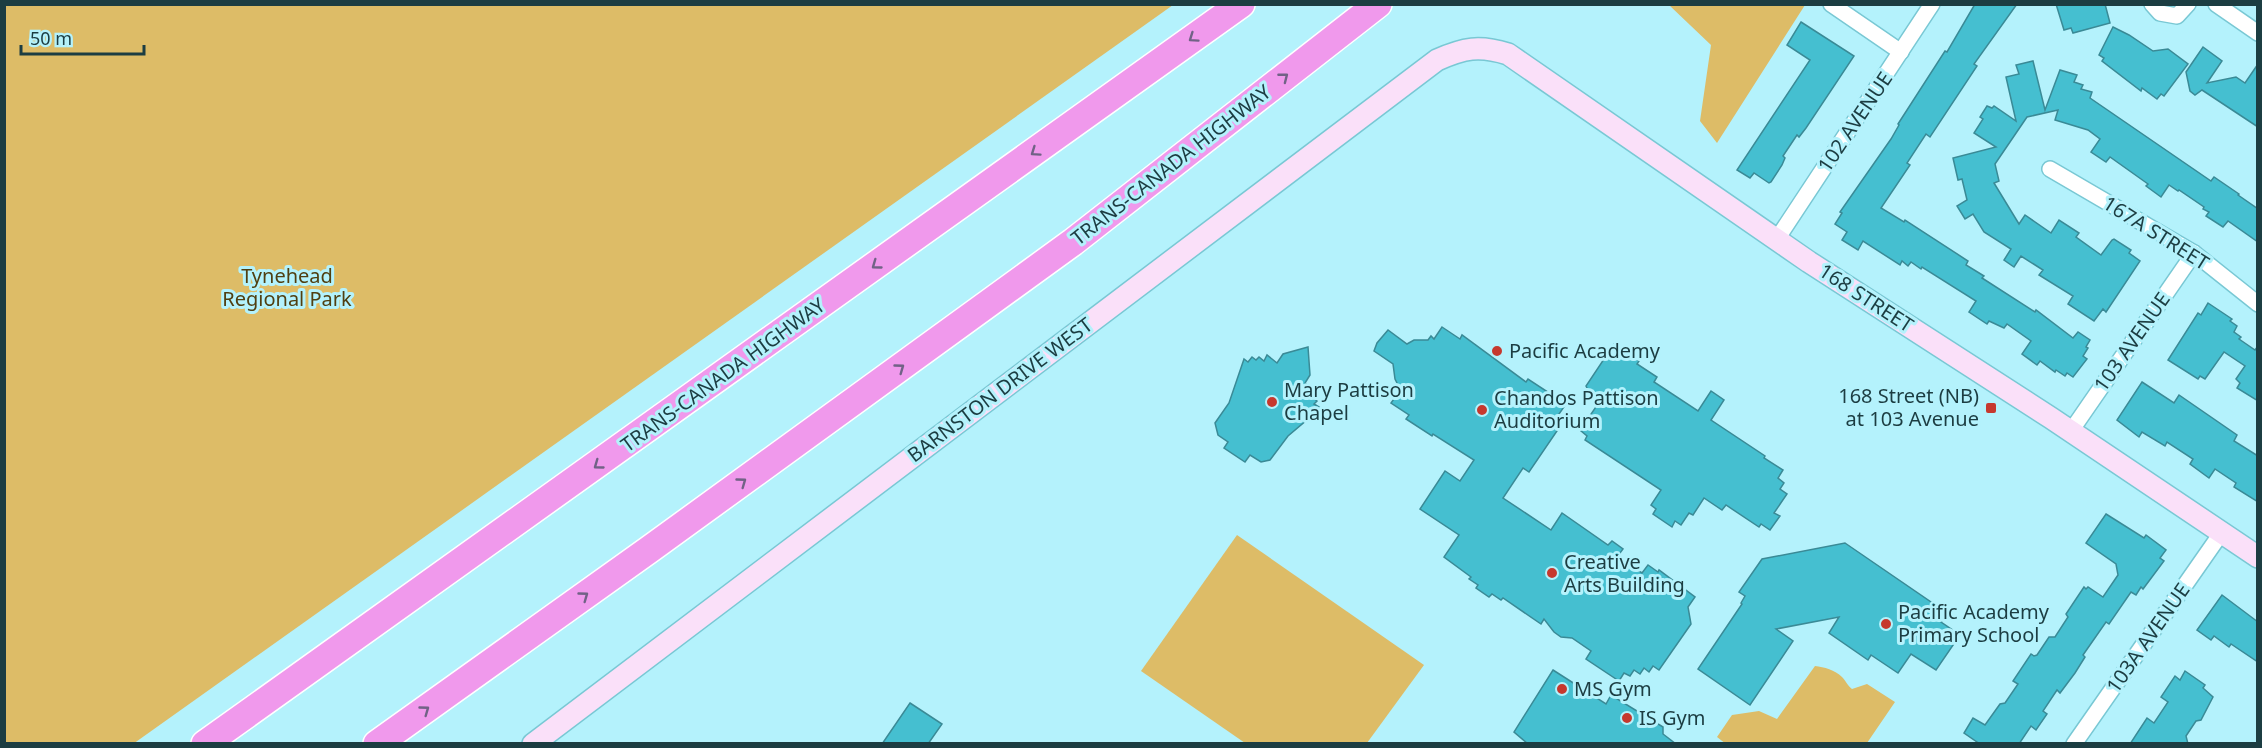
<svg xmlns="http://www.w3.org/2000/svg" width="2262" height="748" font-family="'Noto Sans',sans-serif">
<rect width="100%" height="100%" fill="#b4f2fc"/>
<g fill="#ddbc67">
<path d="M4,5L5,4L1173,5L133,744L5,743Z"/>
<path d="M1669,5H1805L1717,143L1700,121L1711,45Z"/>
<path d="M1237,535L1424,665L1367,743H1245L1141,671Z"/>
<path d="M1815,666C1824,667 1835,670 1842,677C1846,681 1847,685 1852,689L1867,684L1895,702L1867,743L1726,744L1717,737L1732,715L1759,711L1777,719Z"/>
</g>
<g fill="#45bfd0" stroke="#3a8a96" stroke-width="1.5">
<path d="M1975,4H2017L1974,64L1977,66L1930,137L1926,134L1907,163L1910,165L1881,208L1904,222L1905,220L1968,261L1966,265L1984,276L1982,278L2035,312L2036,310L2073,338L2078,332L2090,340L2086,347L2088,348L2083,356L2087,359L2073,377L2067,373L2065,376L2056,370L2055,372L2040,361L2037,365L2022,354L2031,341L2007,324L2004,328L1989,321L1987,324L1969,312L1976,301L1922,267L1921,269L1911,262L1908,266L1902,261L1900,265L1863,241L1858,250L1842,240L1847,232L1835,224L1842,213L1840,212L1891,139L1899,125L1898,124L1945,51L1947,52Z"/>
<path d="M2056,4H2105L2110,23L2073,33L2071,28L2064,30Z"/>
<path d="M1801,22L1854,56L1806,128L1799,137L1797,135L1783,156L1785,158L1782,165L1771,182L1769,183L1754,173L1750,178L1737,170L1810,60L1787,45Z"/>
<path d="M2113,27L2129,35L2153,51L2168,49L2188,64L2164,96L2161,94L2157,99L2142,88L2141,91L2102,61L2104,58L2099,55Z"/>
<path d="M2203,47L2222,61L2207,83L2236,77L2245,83L2258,64V127L2202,90L2195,95L2190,91L2186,72Z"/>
<path d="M2033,61L2045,110L2060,70L2077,75L2074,82L2083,85L2081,89L2092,92L2090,98L2211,181L2214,177L2239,194L2238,195L2258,209V242L2228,221L2223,227L2206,216L2209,212L2203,209L2204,207L2179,190L2178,191L2169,185L2161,197L2146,186L2148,184L2110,157L2106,162L2091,152L2100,139L2088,130L2055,120L2058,110L2027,117L1995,164L1999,181L1994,183L2019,224L2025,215L2051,233L2059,220L2079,233L2076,237L2101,255L2112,240L2114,239L2131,250L2129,253L2140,261L2106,312L2103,309L2094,321L2068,304L2073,296L2039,275L2043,270L2021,256L2014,267L2004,260L2011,249L1984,232L1973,214L1965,219L1957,206L1967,200L1962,179L1958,180L1953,158L1996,147L1974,133L1983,119L1980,117L1987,106L1992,108L1994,106L2016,121L2006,77L2019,74L2016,65Z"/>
<path d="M2208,303L2232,319L2230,321L2237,326L2234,332L2241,337L2239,339L2255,350L2258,346V401L2237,388L2240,383L2236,379L2245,366L2224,352L2205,379L2200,376L2198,379L2168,360L2198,313L2201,315Z"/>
<path d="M1442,327L1460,339L1462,335L1526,382L1528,379L1566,404L1552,424L1559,428L1529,472L1523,468L1503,498L1551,530L1562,513L1608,545L1612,541L1623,549L1617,557L1642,573L1648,565L1658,572L1659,570L1695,597L1688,607L1691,624L1659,670L1653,666L1649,672L1644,668L1640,674L1634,670L1630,676L1624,673L1619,681L1586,659L1591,651L1572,638L1561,637L1554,632L1544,619L1541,624L1503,598L1501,600L1492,594L1489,597L1476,588L1478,585L1469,579L1471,577L1444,557L1459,535L1420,509L1445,471L1460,481L1474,460L1433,434L1432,436L1406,419L1409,415L1391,403L1399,392L1395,389L1398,385L1395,379L1393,364L1374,351L1377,343L1388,330L1407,344L1414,340H1428L1431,336L1434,339Z"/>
<path d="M1614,344L1639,361L1637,364L1657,377L1654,382L1698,411L1711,391L1724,400L1711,420L1765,456L1764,458L1783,470L1778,478L1784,483L1780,489L1787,494L1774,513L1780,516L1770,530L1761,524L1759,527L1726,505L1722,510L1704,498L1693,515L1689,513L1681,525L1675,521L1672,527L1653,514L1656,509L1651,505L1661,490L1585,440L1587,436L1580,430L1598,404L1583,394L1587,388L1586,386Z"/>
<path d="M1308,347L1310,375L1305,383L1309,386L1307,390L1312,393L1311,396L1317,401L1314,404L1321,408L1288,436L1270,460L1261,462L1250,455L1245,462L1224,448L1228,442L1218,435L1215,423L1229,403L1244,359L1248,362L1252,357L1256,360L1259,357L1264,361L1267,355L1277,363L1283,354Z"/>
<path d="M2142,382L2174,403L2179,395L2237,435L2234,441L2258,456V502L2234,487L2236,483L2215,469L2209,478L2190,464L2193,459L2167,442L2165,446L2142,432L2139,437L2117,420Z"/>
<path d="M2106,514L2144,538L2146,535L2166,550L2160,558L2164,561L2143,589L2141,587L2136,595L2131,592L2109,624L2106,622L2083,655L2085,657L2075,673L2060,693L2057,690L2043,711L2047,714L2036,730L2031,726L2019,744H1980L1964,733L1973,718L1985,725L2000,704L2005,703L2018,684L2013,681L2031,654L2034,656L2037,655L2049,637H2055L2068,617L2066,614L2084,587L2086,589L2088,587L2103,597L2118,575L2116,564L2086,543Z"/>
<path d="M1845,543L1947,613L1941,622L1960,635L1936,670L1911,654L1898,673L1871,655L1868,660L1829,633L1839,617L1776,629L1793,641L1750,705L1698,669L1742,604L1741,603L1745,596L1739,592L1762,559Z"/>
<path d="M2222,595L2258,622V662L2231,644L2229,647L2214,636L2211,640L2197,630Z"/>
<path d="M1553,670L1606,704L1611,695L1663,727V734L1676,744H1528L1514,732Z"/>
<path d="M2185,671L2205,685L2203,688L2213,697L2201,720L2196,721L2186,736L2188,744H2130L2147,718L2154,723L2168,702L2161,697L2175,676L2180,680Z"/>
<path d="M910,703L942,724L928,744H882Z"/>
</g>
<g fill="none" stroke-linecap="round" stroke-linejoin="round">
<g stroke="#79c8d4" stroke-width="18">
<g id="street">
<path d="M1831,4L1901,52"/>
<path d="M2152,4L2160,13L2177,16L2188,4"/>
<path d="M2216,4L2258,33"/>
<path d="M2050,169L2194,253L2258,304"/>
<path d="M1777,239L1932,4"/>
<path d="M2071,431L2194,253"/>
<path d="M2074,744L2222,532"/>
</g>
</g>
<g stroke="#79c8d4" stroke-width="24">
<path id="secondary" d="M533,744L1437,60C1464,48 1479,45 1508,54L1809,262L2051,418L2258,557"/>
</g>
<g stroke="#fff" stroke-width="30">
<g id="highway">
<path d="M205,744L1241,4"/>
<path d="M377,744L650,549L1073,242L1378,4"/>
</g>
</g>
<use href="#street" stroke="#fff" stroke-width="15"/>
<use href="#secondary" stroke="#fae0f9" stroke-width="21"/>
<use href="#highway" stroke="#f099ec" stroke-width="27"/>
</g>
<defs><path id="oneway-chevron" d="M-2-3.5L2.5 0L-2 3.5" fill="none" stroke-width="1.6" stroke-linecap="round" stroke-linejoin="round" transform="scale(1.5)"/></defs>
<g stroke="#716286">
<use href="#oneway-chevron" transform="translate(1193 38) rotate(145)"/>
<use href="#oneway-chevron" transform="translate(1284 77) rotate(-38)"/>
<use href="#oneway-chevron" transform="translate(1035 152) rotate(145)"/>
<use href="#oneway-chevron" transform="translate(876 265) rotate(144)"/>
<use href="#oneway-chevron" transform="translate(900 368) rotate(-36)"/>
<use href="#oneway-chevron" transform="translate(598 465) rotate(144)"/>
<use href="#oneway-chevron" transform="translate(742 482) rotate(-36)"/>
<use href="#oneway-chevron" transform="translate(584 596) rotate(-36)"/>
<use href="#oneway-chevron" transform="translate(425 710) rotate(-36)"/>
</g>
<g fill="#c6382e" stroke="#b4f2fc" stroke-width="2">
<circle cx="1497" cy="351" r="6"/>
<circle cx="1272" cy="402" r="6"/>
<rect x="1985" y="402" width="12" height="12" rx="3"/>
<circle cx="1482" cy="410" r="6"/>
<circle cx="1552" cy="573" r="6"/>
<circle cx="1886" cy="624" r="6"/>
<circle cx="1562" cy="689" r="6"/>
<circle cx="1627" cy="718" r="6"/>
</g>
<g text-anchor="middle" stroke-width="6" stroke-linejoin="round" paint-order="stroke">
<g font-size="20" fill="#1c3d42" stroke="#b4f2fc">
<text transform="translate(1855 122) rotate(-56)" y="7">102 AVENUE</text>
<text transform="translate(1171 165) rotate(-38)" y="7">TRANS-CANADA HIGHWAY</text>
<text transform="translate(2156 233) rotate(32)" y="7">167A STREET</text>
<text transform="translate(1866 298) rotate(33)" y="7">168 STREET</text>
<text transform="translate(2132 342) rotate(-55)" y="7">103 AVENUE</text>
<text transform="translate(723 375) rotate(-36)" y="7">TRANS-CANADA HIGHWAY</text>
<text transform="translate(1000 390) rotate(-37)" y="7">BARNSTON DRIVE WEST</text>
<text transform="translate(2148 638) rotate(-55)" y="7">103A AVENUE</text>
</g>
<g font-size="20" fill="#503f11" stroke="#b4f2fc">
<text x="287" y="283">Tynehead<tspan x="287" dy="23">Regional Park</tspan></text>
</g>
<g font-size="20" fill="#1c3d42" stroke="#b4f2fc" text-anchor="start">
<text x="1509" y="358">Pacific Academy</text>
<text x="1284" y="397">Mary Pattison<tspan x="1284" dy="23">Chapel</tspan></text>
<text x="1979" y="403" text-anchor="end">168 Street (NB)<tspan x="1979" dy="23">at 103 Avenue</tspan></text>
<text x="1494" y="405">Chandos Pattison<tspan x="1494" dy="23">Auditorium</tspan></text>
<text x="1564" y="569">Creative<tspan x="1564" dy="23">Arts Building</tspan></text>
<text x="1898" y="619">Pacific Academy<tspan x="1898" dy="23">Primary School</tspan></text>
<text x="1574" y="696">MS Gym</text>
<text x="1639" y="725">IS Gym</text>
</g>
</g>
<rect width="2262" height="748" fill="none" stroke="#1c3d42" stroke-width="12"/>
<path d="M21 45v9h123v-9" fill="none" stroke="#1c3d42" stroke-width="3"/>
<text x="30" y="45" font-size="18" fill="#1c3d42" stroke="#b4f2fc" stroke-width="4.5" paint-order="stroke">50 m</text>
</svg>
